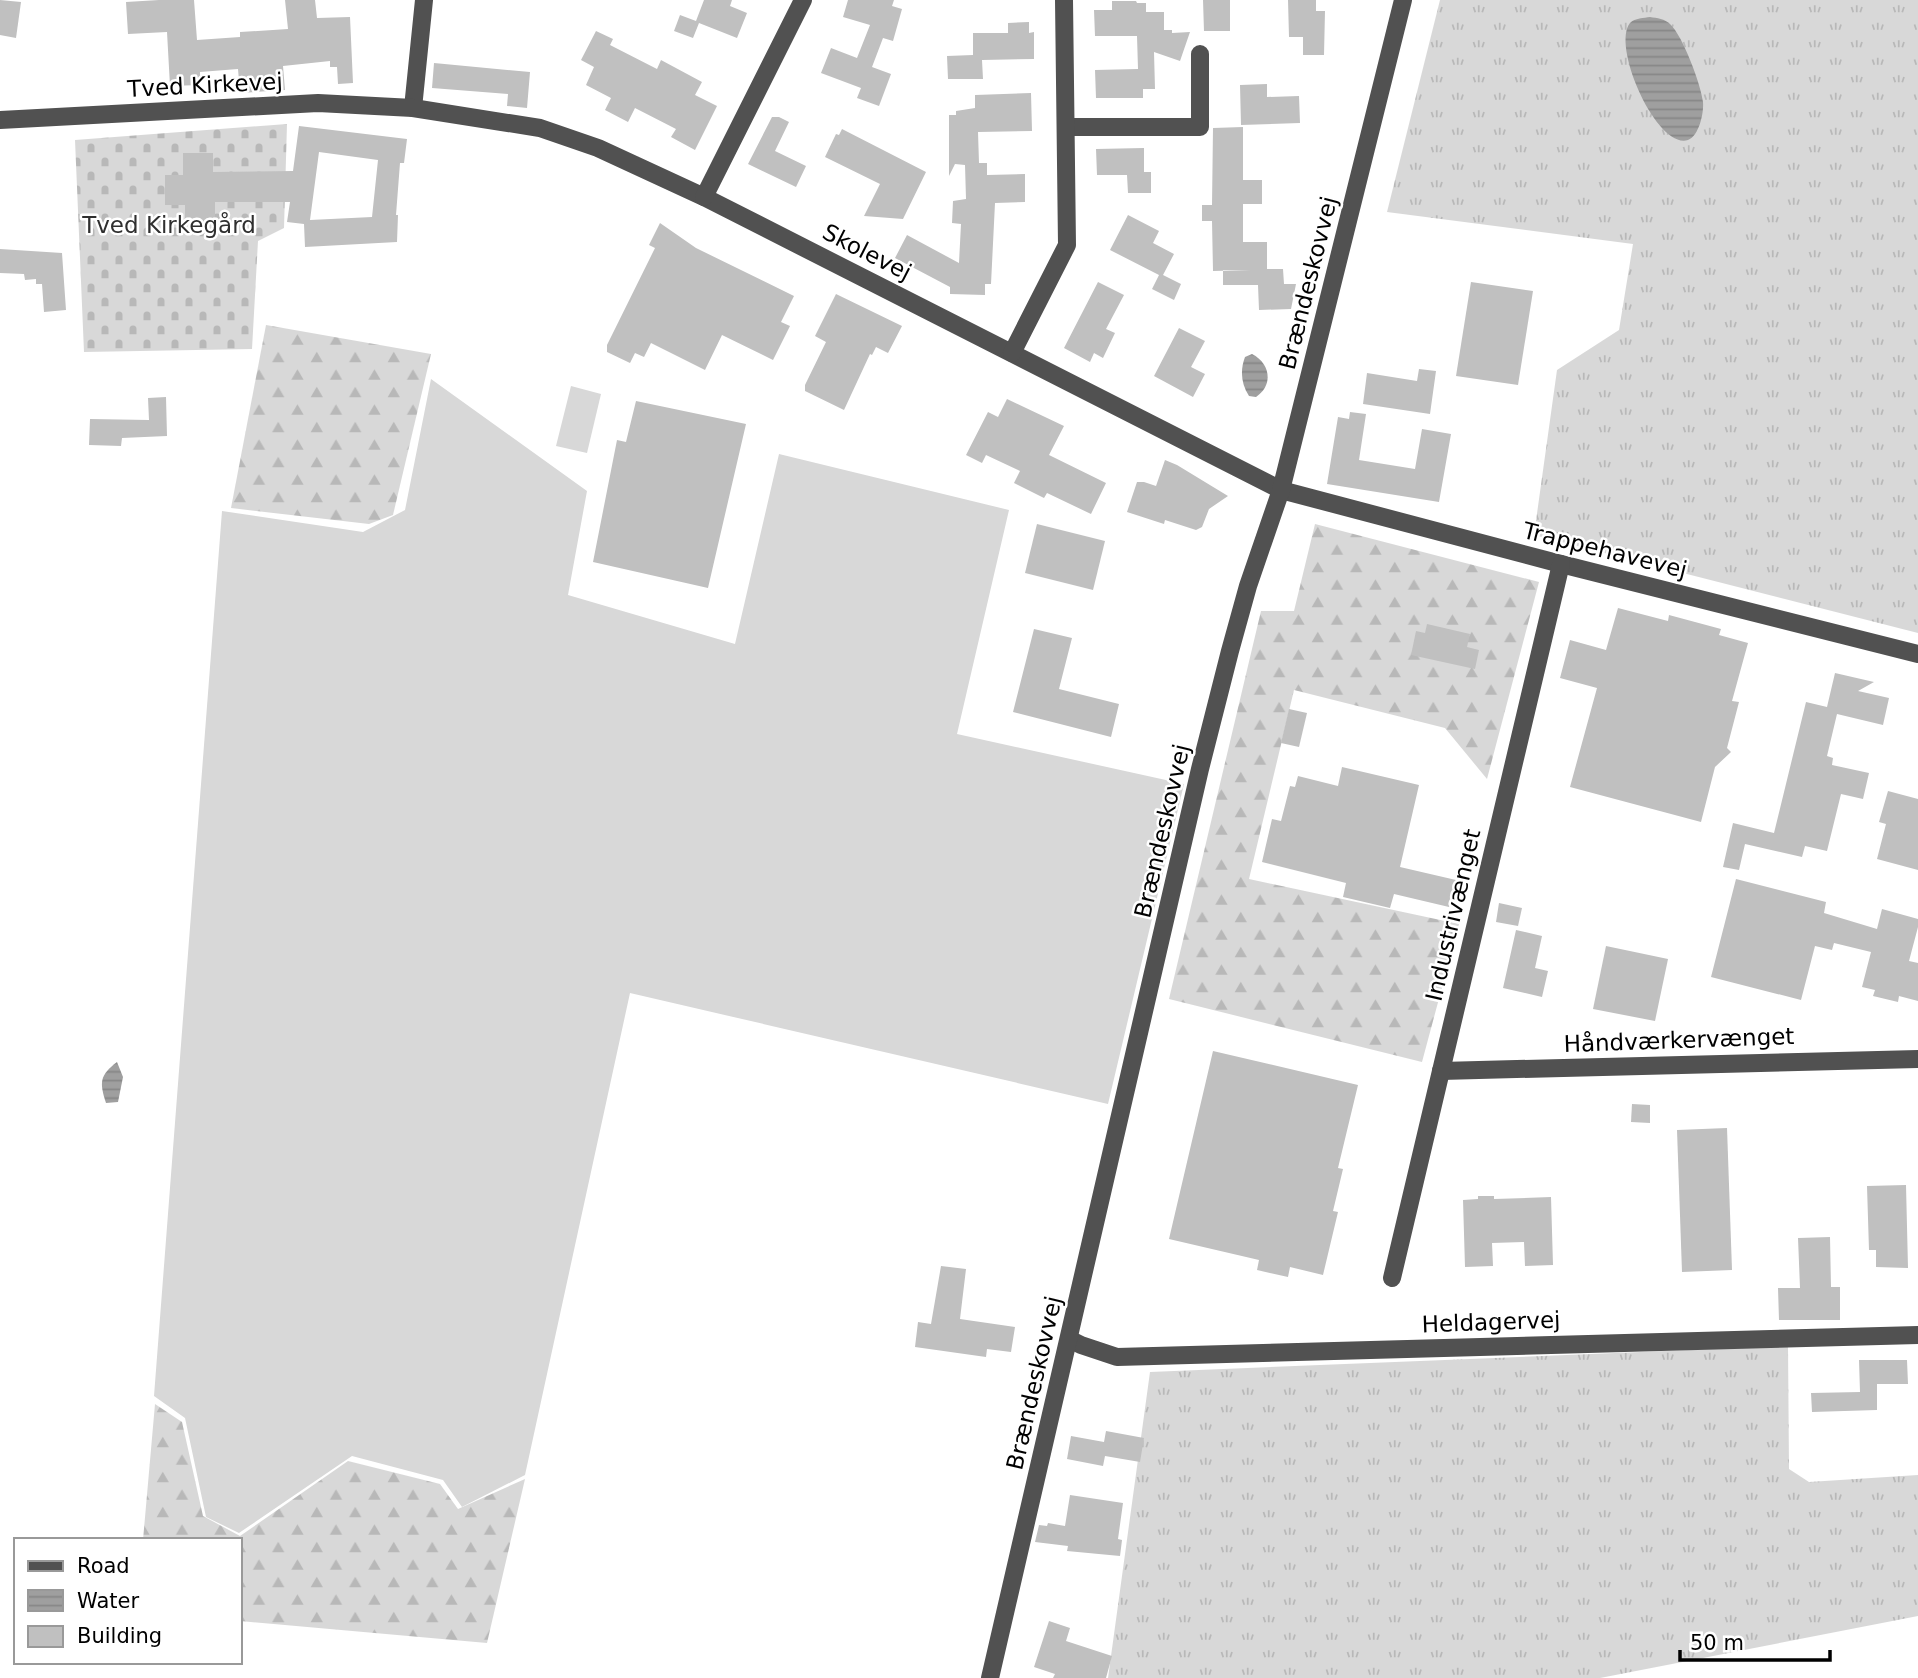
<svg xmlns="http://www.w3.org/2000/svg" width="1918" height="1678" font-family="'DejaVu Sans',sans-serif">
<defs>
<pattern id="grass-tufts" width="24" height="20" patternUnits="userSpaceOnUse" patternTransform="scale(1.75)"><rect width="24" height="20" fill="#d8d8d8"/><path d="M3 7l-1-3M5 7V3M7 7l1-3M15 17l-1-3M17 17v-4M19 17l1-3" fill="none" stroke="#b8b8b8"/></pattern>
<pattern id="forest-firs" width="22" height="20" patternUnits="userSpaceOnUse" patternTransform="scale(1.75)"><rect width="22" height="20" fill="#d8d8d8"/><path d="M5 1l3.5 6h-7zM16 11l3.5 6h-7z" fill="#b8b8b8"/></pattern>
<pattern id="cemetery-stones" width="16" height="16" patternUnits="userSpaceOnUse" patternTransform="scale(1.75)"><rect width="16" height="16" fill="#d8d8d8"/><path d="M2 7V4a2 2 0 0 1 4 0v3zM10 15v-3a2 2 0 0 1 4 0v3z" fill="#b8b8b8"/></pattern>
<pattern id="water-rules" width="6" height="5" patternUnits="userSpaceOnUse" patternTransform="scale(1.75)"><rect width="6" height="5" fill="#9f9f9f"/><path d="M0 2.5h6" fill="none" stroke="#878787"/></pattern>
</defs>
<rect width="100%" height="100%" fill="#fff"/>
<g fill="url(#grass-tufts)">
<path d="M1440,0H1918V633L1534,535L1557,370L1619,330L1633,244L1387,212Z"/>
<path d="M1788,1346L1789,1469L1809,1482L1918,1475V1616L1600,1678H1108L1150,1372Z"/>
</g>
<g fill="url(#forest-firs)">
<path d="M266,325L431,354L393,515L369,524L231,508Z"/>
<path d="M1315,524L1539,582L1487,779L1445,728L1294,690L1249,879L1459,924L1422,1062L1169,999L1261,611H1294Z"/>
<path d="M155,1404L182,1422L203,1516L240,1536L348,1461L440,1484L458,1509L525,1479L487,1643L240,1621V1540H143Z"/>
</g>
<path fill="url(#cemetery-stones)" d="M287,124L284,228L258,241L252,349L84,352L75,140Z"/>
<g fill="#d8d8d8">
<path d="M431,379L587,491L568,595L735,644L779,454L1009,510L957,734L1184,784L1108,1104L630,993L525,1475L462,1507L443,1480L352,1456L239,1533L206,1517L185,1418L154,1396L222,511L363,532L405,510Z"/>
<path d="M571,386L601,394L587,453L556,446Z"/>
</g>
<g fill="url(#water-rules)">
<path d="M1650,17C1657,18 1665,19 1670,24C1683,36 1701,85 1703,102C1704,113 1699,136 1688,140C1657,150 1611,46 1630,23C1635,18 1644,18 1650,17Z"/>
<path d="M1252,354C1270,363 1274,385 1256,397L1249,396C1241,384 1240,370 1245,357Z"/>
<path d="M117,1062L123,1077L118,1102L106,1103C99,1082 100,1075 117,1062Z"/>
</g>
<g fill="#c0c0c0" fill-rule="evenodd">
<path d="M0,0L21,2L16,38L0,35Z"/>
<path d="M159,0H194L197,40L240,37V32L288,29L285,0H315L317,18L350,17L353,83L338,84L337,67H330V61L283,66L285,90L240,93L238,69L200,72V85L170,86L167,32L128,34L126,2Z"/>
<path d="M704,0H732L730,6L747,13L737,38L699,23L693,38L674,31L680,15L696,21Z"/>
<path d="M848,0H894L892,6L902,9L893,41L883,38L872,67L891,74L879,106L857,98L861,88L821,73L831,48L857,58L870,25L843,17Z"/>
<path d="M1203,0H1230V31H1204Z"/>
<path d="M1288,0H1316V11H1325L1324,55H1303V37H1289Z"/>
<path d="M1112,1H1136L1137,3H1146V12H1164V30H1172V33L1190,32L1180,61L1154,52L1155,89H1143V98H1096L1095,70L1138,69L1137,36H1095L1094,10H1112Z"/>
<path d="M1029,22V33L1034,32V59L982,60L983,79H948L947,56L973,55V33H1008V23Z"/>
<path d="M596,31L613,39L610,45L657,69L661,60L702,82L695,95L717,106L695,150L671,137L676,129L635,108L628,122L605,110L611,98L586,85L594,67L581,60Z"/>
<path d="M434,63L530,72L527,108L507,106L508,94L432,88Z"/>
<path d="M1267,84V97L1299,96L1300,123L1241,125L1240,85Z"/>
<path d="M1031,93L1032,131L978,132L979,163H987V175L1025,174V202L995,203L991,284H985V295L950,294V287L895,258L907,235L959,263L961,224L952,223L953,201L966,199L965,165L955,164L949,176V115H956V111L975,108V95Z"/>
<path d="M772,117H779L789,122L775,151L806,166L796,187L748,164Z"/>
<path d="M299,126L407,139L404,163H400L396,215H398L397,242L305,247L304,224L287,222L290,202H215V224H185V205H165V175H183V153H213V172L293,171ZM319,152L378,160L372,217L310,220Z"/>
<path d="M1243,127V180H1262V204H1243V242H1267V269H1283L1284,284H1296L1291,309L1259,310L1258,285H1223V270H1251L1213,271L1212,221H1202V205H1212L1213,128Z"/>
<path d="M842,129L926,172L903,219L864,216L880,184L825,157L836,134L839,135Z"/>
<path d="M1144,148V172H1151V193H1128L1127,175H1097L1096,149Z"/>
<path d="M1128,215L1159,231L1153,243L1174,254L1163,275L1181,284L1174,300L1152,289L1159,275L1110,250Z"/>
<path d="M660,223L696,248L794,296L781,322L790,326L773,360L722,335L705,370L651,343L644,357L635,353L630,363L607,352V345L655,248L649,245Z"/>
<path d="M0,249L62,253L66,310L44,312L42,284H36V279L25,280L24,274L0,273Z"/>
<path d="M1098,282L1124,295L1106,329L1115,333L1103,358L1094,353L1090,362L1064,348Z"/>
<path d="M1471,282L1533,291L1518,385L1456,376Z"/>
<path d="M836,294L902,326L888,353L876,347L872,355L870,354L844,410L805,391V385L826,342L815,336Z"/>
<path d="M1179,328L1205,341L1191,367L1205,374L1193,397L1154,376Z"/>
<path d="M1419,369L1436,371L1430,414L1363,404L1367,373L1417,381Z"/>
<path d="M166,397L167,436L122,438L121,446L89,445L90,419L149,420L148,398Z"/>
<path d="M1007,399L1064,426L1049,455L1106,483L1091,514L1047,493L1044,498L1014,483L1020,471L986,455L982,463L966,455L988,412L998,417Z"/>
<path d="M636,401L746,424L708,588L593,562L617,440L626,442Z"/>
<path d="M1350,412L1366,414L1359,460L1415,469L1422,429L1451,434L1439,502L1327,484L1338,417L1349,419Z"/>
<path d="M1165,460L1177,465L1228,496L1209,509L1202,527L1196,530L1165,520L1164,524L1127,512L1137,482H1144L1156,486Z"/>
<path d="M1037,524L1105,541L1093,590L1025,573Z"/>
<path d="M1618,608L1668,621L1669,615L1721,629L1719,635L1748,643L1732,701L1739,702L1727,748L1731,752L1715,767L1701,822L1570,787L1597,688L1560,678L1570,640L1606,650Z"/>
<path d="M1427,624L1470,634L1467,647L1479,650L1475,669L1411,655L1416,631L1425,633Z"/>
<path d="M1034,629L1072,638L1059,689L1119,704L1111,737L1013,712Z"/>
<path d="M1835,673L1874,682L1858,691L1889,698L1883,725L1837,714L1827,756L1833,758L1832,765L1869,773L1863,799L1841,794L1827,851L1805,846L1802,857L1745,844L1739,870L1723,867L1733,823L1774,833L1806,702L1827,707Z"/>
<path d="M1289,709L1307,713L1299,747L1281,743Z"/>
<path d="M1342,767L1419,785L1400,867L1456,880L1449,907L1394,894L1390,908L1343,897L1346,883L1262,862L1272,819L1281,821L1290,786L1295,787L1298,776L1338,786Z"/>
<path d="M1888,791L1918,799V870L1877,859L1886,824L1879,822Z"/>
<path d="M1736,879L1826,902L1824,913L1877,929L1882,909L1918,919V927L1909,961L1918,963V1001L1899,996L1898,1002L1873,996L1875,990L1862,987L1871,952L1834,943L1832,950L1815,946L1801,1000L1711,977Z"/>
<path d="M1499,903L1522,908L1518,926L1496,922Z"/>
<path d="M1516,930L1542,936L1535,968L1548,971L1542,997L1503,988Z"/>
<path d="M1606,946L1668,959L1655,1021L1593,1009Z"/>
<path d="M1213,1051L1358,1085L1338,1168L1343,1169L1333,1211L1338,1212L1323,1275L1290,1267L1288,1277L1257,1270L1259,1260L1169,1239Z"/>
<path d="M1632,1104L1650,1105V1123L1631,1122Z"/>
<path d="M1727,1128L1732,1270L1682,1272L1677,1130Z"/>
<path d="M1906,1185L1908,1268L1876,1267V1250H1869L1867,1186Z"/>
<path d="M1478,1196H1494V1199L1551,1197L1553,1265L1525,1266L1524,1242L1492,1243L1493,1266L1465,1267L1463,1200L1478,1199Z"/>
<path d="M1830,1237L1831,1287H1840V1320H1779L1778,1288H1800L1798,1238Z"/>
<path d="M941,1266L966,1269L960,1319L1015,1327L1011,1352L987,1349L986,1357L915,1347L918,1322L931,1324Z"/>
<path d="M1859,1360H1907L1908,1384H1877V1410L1812,1412L1811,1393L1860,1392Z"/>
<path d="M1106,1431L1144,1438L1140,1462L1105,1456L1103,1466L1067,1459L1071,1436L1104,1442Z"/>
<path d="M1070,1495L1123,1503L1118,1539L1122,1540L1120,1556L1067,1551L1068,1546L1035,1542L1039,1525L1047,1526L1048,1523L1065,1526Z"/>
<path d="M1049,1621L1070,1628L1066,1641L1112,1656L1106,1678H1053L1055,1674L1034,1667Z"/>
</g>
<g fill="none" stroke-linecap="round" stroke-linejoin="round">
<g stroke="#515151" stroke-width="18">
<path d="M413,108L424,0"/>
<path d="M0,120L318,103L413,108L540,128L598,148L704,197L1281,490L1561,564L1918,654"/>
<path d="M1066,127H1200V54"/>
<path d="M704,197L803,0"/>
<path d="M1012,353L1067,245L1064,0"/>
<path d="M1441,1071L1918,1059"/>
<path d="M1392,1278L1561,564"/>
<path d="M1069,1339L1081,1345L1117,1357L1918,1335"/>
<path d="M990,1678L1200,769L1230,651L1248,586L1281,490L1403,0"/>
</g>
</g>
<g text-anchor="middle" stroke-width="5" stroke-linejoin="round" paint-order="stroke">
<g font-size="23" fill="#000" stroke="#fff">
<text transform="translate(205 85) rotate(-3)" y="8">Tved Kirkevej</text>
<text transform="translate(867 252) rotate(27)" y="8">Skolevej</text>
<text transform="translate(1308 283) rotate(-76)" y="8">Brændeskovvej</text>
<text transform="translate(1605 550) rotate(14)" y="8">Trappehavevej</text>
<text transform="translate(1162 831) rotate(-77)" y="8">Brændeskovvej</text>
<text transform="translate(1453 915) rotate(-77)" y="8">Industrivænget</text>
<text transform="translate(1679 1040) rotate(-2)" y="8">Håndværkervænget</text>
<text transform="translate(1491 1322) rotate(-2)" y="8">Heldagervej</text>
<text transform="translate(1034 1383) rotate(-77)" y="8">Brændeskovvej</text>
</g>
<g font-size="23" fill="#2f2f2f" stroke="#fff">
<text x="169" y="233">Tved Kirkegård</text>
</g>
</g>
<rect x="14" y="1538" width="228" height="126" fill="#ffffff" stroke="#999999" stroke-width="2"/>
<rect x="28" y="1561" width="35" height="10" fill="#515151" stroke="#999999" stroke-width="2"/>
<text x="77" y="1573" font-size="21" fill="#000000">Road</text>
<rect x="28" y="1590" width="35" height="21" fill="url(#water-rules)" stroke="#999999" stroke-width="2"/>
<text x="77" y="1608" font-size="21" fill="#000000">Water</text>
<rect x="28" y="1626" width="35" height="21" fill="#c0c0c0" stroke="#999999" stroke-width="2"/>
<text x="77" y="1643" font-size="21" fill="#000000">Building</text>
<path d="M1680 1650v10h150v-10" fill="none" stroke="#000000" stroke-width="3.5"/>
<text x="1690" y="1650" font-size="21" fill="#000000" stroke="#ffffff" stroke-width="5" paint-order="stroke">50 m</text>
</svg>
